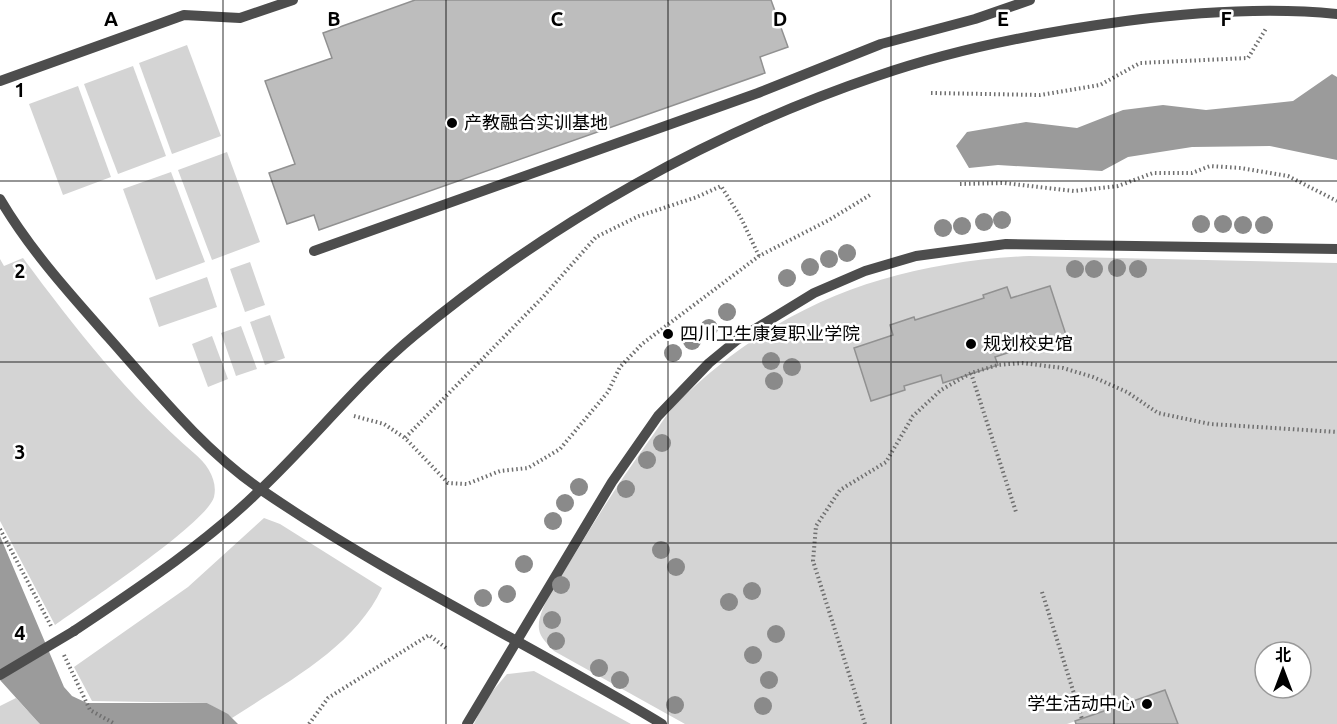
<svg xmlns="http://www.w3.org/2000/svg" width="1337" height="724" font-family="Ubuntu,'Noto Sans SC',sans-serif">
<rect width="100%" height="100%" fill="#fff"/>
<g fill="#d4d4d4" fill-rule="evenodd">
<path d="M187,45L221,136L172,154L139,63Z"/>
<path d="M133,66L166,156L118,174L84,84Z"/>
<path d="M78,86L111,177L63,195L29,104Z"/>
<path d="M227,152L260,242L212,260L178,170Z"/>
<path d="M171,172L205,262L156,280L123,189Z"/>
<path d="M1029,256L1337,263V724H1178L1165,690L1067,724H685L554,651C548,644 540,638 539,629C536,609 566,569 576,552C599,514 622,478 648,442C657,430 665,416 675,405C776,304 888,263 1029,256ZM1050,286L1066,338L1033,349L1032,345L995,357L943,382L941,375L904,386L905,390L871,401L854,348L887,337L896,343L890,325L914,317L919,335L988,312L1007,288L1013,305L1016,296ZM1265,652H1301V688H1265Z"/>
<path d="M23,258C75,328 128,396 195,454C207,464 218,480 214,497C207,523 83,605 55,625L0,521V259L4,266Z"/>
<path d="M250,262L265,305L245,312L230,269Z"/>
<path d="M207,277L217,307L159,327L149,298Z"/>
<path d="M270,315L285,358L265,365L250,322Z"/>
<path d="M241,326L257,369L236,376L221,333Z"/>
<path d="M212,336L228,379L208,387L192,344Z"/>
<path d="M264,518L280,524L382,588C354,648 285,683 232,718L207,703L92,701L74,667L188,587Z"/>
<path d="M534,671L631,724H474L485,700L507,674Z"/>
<path d="M16,698L37,721L40,724H0V706Z"/>
</g>
<g fill="#9b9b9b">
<path d="M1332,74L1337,77V160L1270,146L1192,147L1128,157L1102,171L998,165L969,168L956,146L967,132L1026,122L1077,128L1123,110L1163,105L1206,110L1293,101Z"/>
<path d="M0,536L64,687L72,696L87,703H207L228,714L238,724H40L37,721L0,680Z"/>
</g>
<g fill="#bdbdbd" stroke="#919191" stroke-width="1.5">
<path d="M415,0H771L788,47L760,57L765,73L319,230L314,215L287,224L269,173L295,164L265,81L332,58L323,33Z"/>
<path d="M1050,286L1067,338L1033,349L1032,345L995,357L998,365L943,383L941,375L904,386L905,390L871,401L854,348L893,335L890,325L914,317L915,320L984,298L983,295L1007,287L1011,298Z"/>
<path d="M1165,690L1178,724H1076L1075,721Z"/>
</g>
<g fill="none" stroke-linecap="round" stroke-linejoin="round">
<g stroke="#6f6f6f" stroke-width="4" stroke-dasharray="1.5 3" stroke-linecap="butt">
<path d="M931,93L1040,95L1100,85L1140,63L1248,58L1267,27"/>
<path d="M960,184L1004,183L1074,191L1118,186L1153,173H1192L1210,166L1241,168L1288,176L1337,201"/>
<path d="M759,256L741,218L721,186L697,197L639,216L596,237L543,297L405,438L448,483L467,484L500,471L528,468L560,449L608,392L620,367L642,344L759,256L829,220L870,195"/>
<path d="M971,373L1016,512"/>
<path d="M354,416L384,424L405,438"/>
<path d="M0,529L51,626"/>
<path d="M1042,592L1082,719"/>
<path d="M64,655L90,710L115,724"/>
<path d="M309,724L328,698L429,635L446,648"/>
<path d="M865,724L813,561L816,526L840,490L886,462L913,416L941,390L971,373L998,365L1022,363L1063,368L1093,377L1127,392L1158,413L1210,424L1337,432"/>
</g>
<g stroke="#4d4d4d" stroke-width="10">
<path d="M0,81L184,15L240,18L293,0"/>
<path d="M0,199C30,250 70,294 109,338C156,391 204,451 263,491C390,578 530,644 662,724"/>
<path d="M314,251L758,93L881,44L975,19L1030,0"/>
<path d="M74,631C138,588 205,544 260,490C313,440 358,382 415,335C550,223 711,132 877,76C958,48 1042,32 1126,21C1196,12 1267,7 1337,14"/>
<path d="M467,724L612,482L658,416L709,363L737,340L814,293L865,271L916,256L1006,244L1337,249"/>
</g>
<path stroke="#4d4d4d" stroke-width="10" d="M0,675L74,631"/>
</g>
<g fill="#8a8a8a">
<circle cx="1002" cy="220" r="9"/>
<circle cx="984" cy="222" r="9"/>
<circle cx="1201" cy="224" r="9"/>
<circle cx="1223" cy="224" r="9"/>
<circle cx="1243" cy="225" r="9"/>
<circle cx="1264" cy="225" r="9"/>
<circle cx="962" cy="226" r="9"/>
<circle cx="943" cy="228" r="9"/>
<circle cx="847" cy="253" r="9"/>
<circle cx="829" cy="259" r="9"/>
<circle cx="810" cy="267" r="9"/>
<circle cx="1117" cy="268" r="9"/>
<circle cx="1075" cy="269" r="9"/>
<circle cx="1094" cy="269" r="9"/>
<circle cx="1138" cy="269" r="9"/>
<circle cx="787" cy="278" r="9"/>
<circle cx="727" cy="312" r="9"/>
<circle cx="709" cy="328" r="9"/>
<circle cx="692" cy="341" r="9"/>
<circle cx="673" cy="353" r="9"/>
<circle cx="771" cy="361" r="9"/>
<circle cx="792" cy="367" r="9"/>
<circle cx="774" cy="381" r="9"/>
<circle cx="662" cy="443" r="9"/>
<circle cx="647" cy="460" r="9"/>
<circle cx="579" cy="487" r="9"/>
<circle cx="626" cy="489" r="9"/>
<circle cx="565" cy="503" r="9"/>
<circle cx="553" cy="521" r="9"/>
<circle cx="661" cy="550" r="9"/>
<circle cx="524" cy="564" r="9"/>
<circle cx="676" cy="567" r="9"/>
<circle cx="561" cy="585" r="9"/>
<circle cx="752" cy="591" r="9"/>
<circle cx="507" cy="594" r="9"/>
<circle cx="483" cy="598" r="9"/>
<circle cx="729" cy="602" r="9"/>
<circle cx="552" cy="620" r="9"/>
<circle cx="776" cy="634" r="9"/>
<circle cx="556" cy="641" r="9"/>
<circle cx="753" cy="655" r="9"/>
<circle cx="599" cy="668" r="9"/>
<circle cx="620" cy="680" r="9"/>
<circle cx="769" cy="680" r="9"/>
<circle cx="675" cy="705" r="9"/>
<circle cx="763" cy="706" r="9"/>
</g>
<path fill="none" stroke="#000" stroke-width="1.5" stroke-opacity="0.55" d="M223,0V724M446,0V724M668,0V724M891,0V724M1114,0V724M0,181H1337M0,362H1337M0,543H1337"/>
<g fill="#000" stroke="#fff" stroke-width="2">
<circle cx="452" cy="123" r="6"/>
<circle cx="668" cy="334" r="6"/>
<circle cx="971" cy="344" r="6"/>
<circle cx="1147" cy="704" r="6"/>
</g>
<g text-anchor="middle" stroke-width="5" stroke-linejoin="round" paint-order="stroke">
<g font-size="18" fill="#000" stroke="#fff" text-anchor="start">
<text x="464" y="129">产教融合实训基地</text>
<text x="680" y="340">四川卫生康复职业学院</text>
<text x="983" y="350">规划校史馆</text>
<text x="1135" y="710" text-anchor="end">学生活动中心</text>
</g>
</g>
<g font-size="20" text-anchor="middle" font-weight="bold" fill="#000" stroke="#fff" stroke-width="5" stroke-linejoin="round" paint-order="stroke">
<text x="111" y="26">A</text>
<text x="334" y="26">B</text>
<text x="557" y="26">C</text>
<text x="780" y="26">D</text>
<text x="1003" y="26">E</text>
<text x="1226" y="26">F</text>
<text x="20" y="97">1</text>
<text x="20" y="278">2</text>
<text x="20" y="459">3</text>
<text x="20" y="640">4</text>
</g>
<g transform="translate(1283 670)"><circle r="28" fill="#ffffff" stroke="#999999" stroke-width="1.5"/>
<path d="M0-4.5L10 22L0 15L-10 22Z" fill="#000000"/>
<text y="-9" font-size="16" font-weight="bold" text-anchor="middle" fill="#000000">北</text>
</g>
</svg>
